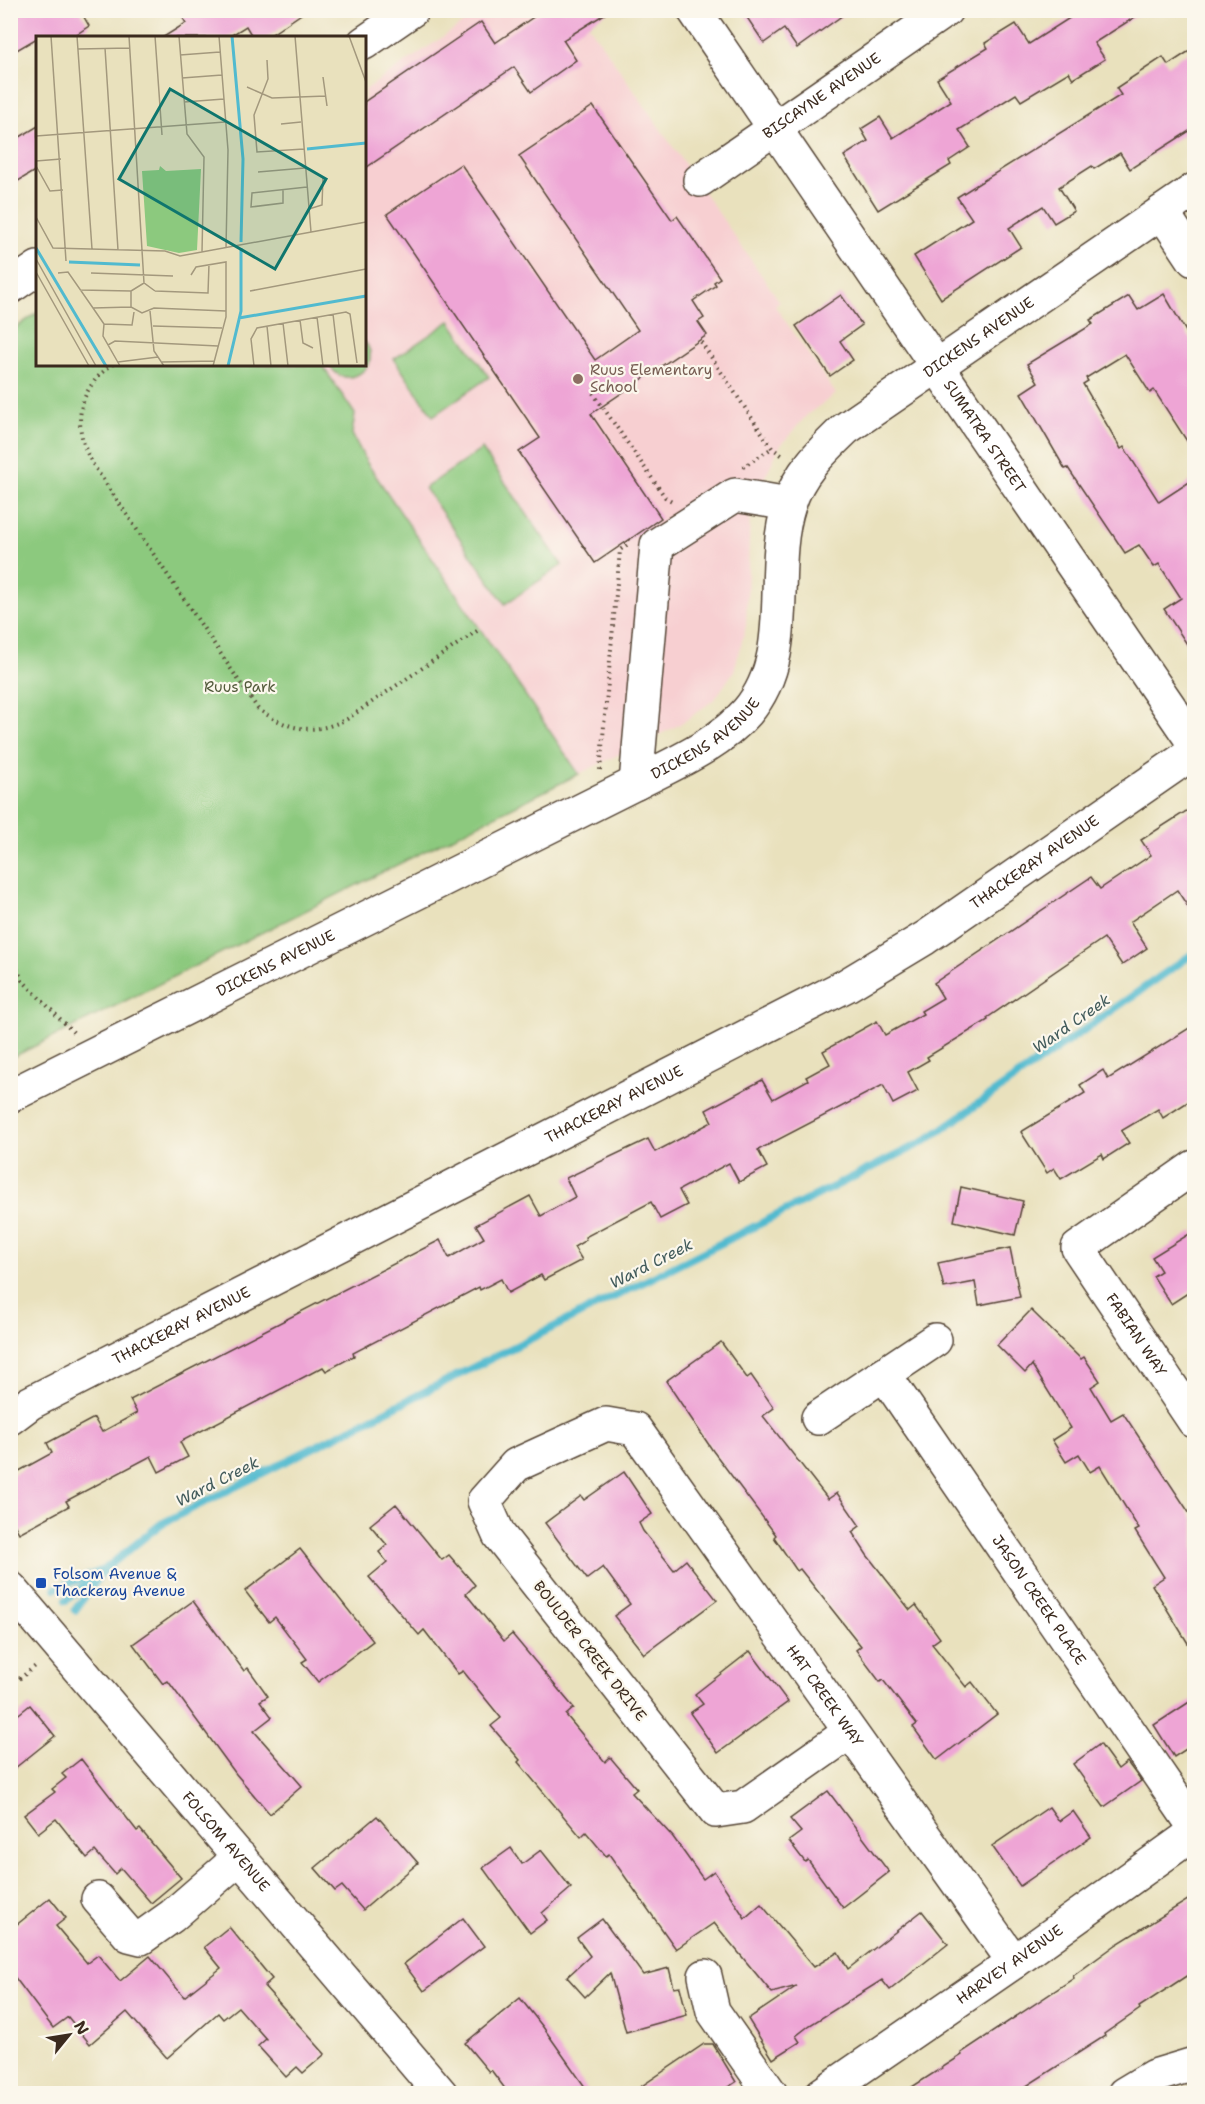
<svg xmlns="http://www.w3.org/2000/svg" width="1205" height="2104" font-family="'Shantell Sans',sans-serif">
<rect width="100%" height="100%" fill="#fbf7ec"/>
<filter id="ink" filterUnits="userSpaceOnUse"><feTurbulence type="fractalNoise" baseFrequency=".0167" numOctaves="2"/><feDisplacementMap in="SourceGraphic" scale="12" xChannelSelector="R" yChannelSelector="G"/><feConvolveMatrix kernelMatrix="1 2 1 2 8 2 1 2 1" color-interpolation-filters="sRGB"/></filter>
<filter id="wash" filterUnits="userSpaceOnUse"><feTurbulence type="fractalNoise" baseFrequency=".008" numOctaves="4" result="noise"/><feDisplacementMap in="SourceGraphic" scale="24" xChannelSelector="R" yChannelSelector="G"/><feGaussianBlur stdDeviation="1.35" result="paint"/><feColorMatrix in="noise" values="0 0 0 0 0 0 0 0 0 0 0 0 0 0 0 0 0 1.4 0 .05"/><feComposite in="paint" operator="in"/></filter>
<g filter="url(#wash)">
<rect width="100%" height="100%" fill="#e9e1bd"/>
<path fill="#f7cfd1" d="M481,11H579L780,302L775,306L836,394L808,414L780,446L760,487L750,514L746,626L734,671L715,699L681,724L579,774L367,463L352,434L355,414L322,365L364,364L365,90Z"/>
<g fill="#8cc97e" stroke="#647a4e" stroke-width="1.5">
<path d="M37,313L38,364L322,365L355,414L352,434L367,463L579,774L11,1058L10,332Z"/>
<path d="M450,321L489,377L433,416L394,359Z"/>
<path d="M365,342C385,367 343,393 330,365L364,364Z"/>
<path d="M482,449L562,565L505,604L425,488Z"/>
</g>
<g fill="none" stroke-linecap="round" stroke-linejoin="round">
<g stroke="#51bacf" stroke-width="8">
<path d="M56,1588L104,1570"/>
<path d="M66,1600L97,1576"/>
<path d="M75,1610L105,1569L161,1524L925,1141L1194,953"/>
<path d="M10,1645H11"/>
</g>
</g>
<g id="blocks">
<g fill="#eea5d5">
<path d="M10,10H80L89,26L71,38H37L10,54Z"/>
<path d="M178,10H307L266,38H253L246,26L227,38H162L186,23Z"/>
<path d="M544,10H611L563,40L576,60L531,92L514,67L364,169V102L481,22L495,43Z"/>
<path d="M742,10H850L797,48L784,29L764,43Z"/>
<path d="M1082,10H1146L1094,43L1105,59L1073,79L1069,72L1021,101L1016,94L959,130L970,147L949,161L951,165L878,210L844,156L868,141L861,129L880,117L893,138L951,101L937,79L988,48L985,43L1016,24L1029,44Z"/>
<path d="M1194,48V128L1130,169L1120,153L1094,169L1092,166L1059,187L1074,211L1054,223L1043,206L1009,228L1021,247L941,299L914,256L972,219L957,197L1121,95L1116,88L1163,57L1168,65Z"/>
<path d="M593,106L672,220L677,216L720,278L714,282L716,285L693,301L704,318L698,322L707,335L591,414L661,518L595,563L519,452L540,438L387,214L461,164L595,360L638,330L519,156Z"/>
<path d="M38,126V169L10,186V143Z"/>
<path d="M1164,294L1194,345V452L1154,390L1150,393L1125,354L1086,378L1088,381L1083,384L1121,449L1124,447L1159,502L1194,479V655L1164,609L1181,598L1159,564L1154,567L1139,545L1125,553L1068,468L1065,469L1021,393L1038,382L1027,364L1093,324L1090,320L1129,296L1138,310Z"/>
<path d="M841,295L862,325L840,341L853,360L830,376L796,326Z"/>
<path d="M1194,806V916L1177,890L1130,922L1147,948L1122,965L1104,938L987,1018L988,1020L927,1057L929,1060L908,1072L918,1091L893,1104L883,1085L758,1150L767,1167L739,1182L729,1163L679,1190L687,1205L660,1219L651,1202L585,1237L586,1240L574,1247L582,1260L544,1280L541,1275L508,1293L501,1279L480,1290L479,1287L353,1353L354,1356L326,1371L323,1367L180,1442L188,1457L159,1472L151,1456L66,1501L69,1506L19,1533L10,1517V1476L52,1453L47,1443L94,1418L102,1432L137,1413L130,1400L440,1240L449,1258L484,1238L476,1225L530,1196L541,1216L575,1197L566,1178L648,1139L655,1152L712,1122L706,1110L762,1080L773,1099L808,1080L806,1077L830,1064L823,1051L877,1021L885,1035L923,1014L921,1011L943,998L934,983L1091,877L1100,889L1151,855L1141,840Z"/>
<path d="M1194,1025V1098L1163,1118L1158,1109L1121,1131L1129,1143L1104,1159L1102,1154L1061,1179L1054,1168L1047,1173L1021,1132L1085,1093L1080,1085L1103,1070L1108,1079Z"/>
<path d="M961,1187L1023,1201L1015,1235L954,1221Z"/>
<path d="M1194,1231V1289L1171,1304L1153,1276L1161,1271L1152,1257Z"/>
<path d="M1010,1248L1020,1297L979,1305L975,1282L944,1288L938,1263Z"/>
<path d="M1031,1310L1081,1359L1084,1357L1100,1381L1091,1387L1111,1420L1123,1413L1194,1520V1653L1152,1585L1164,1577L1135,1531L1139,1529L1100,1466L1090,1472L1079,1454L1066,1462L1052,1440L1071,1428L1032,1365L1025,1373L997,1345Z"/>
<path d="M721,1342L747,1378L751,1375L774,1408L763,1416L828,1499L837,1493L860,1526L852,1532L867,1555L910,1610L916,1605L940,1638L932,1644L966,1687L972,1682L997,1714L937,1760L913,1727L917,1724L883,1680L880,1682L856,1650L861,1646L800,1569L797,1571L774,1537L776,1535L713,1451L666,1381Z"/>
<path d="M624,1472L652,1514L639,1523L643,1531L674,1570L686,1560L717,1600L644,1654L614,1616L630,1604L603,1567L587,1579L545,1523L581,1496L584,1500Z"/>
<path d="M396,1504L442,1560L449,1555L475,1585L466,1594L504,1641L512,1634L574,1708L566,1715L605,1762L610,1757L637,1789L632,1793L673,1837L703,1879L714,1871L745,1918L761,1904L814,1967L838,1952L848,1969L922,1911L948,1944L890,1990L882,1980L810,2025L796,2036L800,2042L773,2059L748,2019L797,1986L772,1993L714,1923L676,1949L609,1854L606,1856L586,1832L581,1837L518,1762L520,1760L491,1726L501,1718L463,1671L458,1674L424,1630L419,1635L369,1577L387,1562L379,1552L387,1545L370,1525Z"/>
<path d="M300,1549L373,1641L318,1682L302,1662L307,1659L275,1617L269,1622L245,1591Z"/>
<path d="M193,1601L244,1671L248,1668L268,1696L260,1701L272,1717L254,1731L302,1786L270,1814L236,1774L168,1681L163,1684L133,1644Z"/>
<path d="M750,1651L788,1702L718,1753L690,1713L703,1704L695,1694Z"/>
<path d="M1194,1699V1744L1174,1757L1154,1725Z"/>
<path d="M30,1705L55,1736L10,1772V1721Z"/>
<path d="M1100,1744L1118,1769L1127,1762L1141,1781L1104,1807L1073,1764Z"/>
<path d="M81,1759L137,1831L140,1829L181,1878L151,1903L121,1868L115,1874L95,1851L87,1858L56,1819L38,1833L24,1815L55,1792L52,1789L66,1778L62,1774Z"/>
<path d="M828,1791L889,1872L843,1908L808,1860L805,1862L789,1841L801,1832L790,1819Z"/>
<path d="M1049,1807L1059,1821L1073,1811L1091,1837L1020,1886L992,1846Z"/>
<path d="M377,1816L418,1863L363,1910L342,1886L335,1891L315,1868Z"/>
<path d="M511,1848L522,1864L541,1850L571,1888L542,1913L547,1920L530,1933L483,1868Z"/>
<path d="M1194,1896V1971L1139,2007L1140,2009L1104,2034L1105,2036L1014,2094H901L962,2055L961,2053L1074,1978L1073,1976L1117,1944Z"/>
<path d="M50,1898L66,1918L56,1926L87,1963L98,1955L120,1981L150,1956L184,1997L221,1968L204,1947L229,1927L272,1979L264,1986L325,2054L303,2073L297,2067L286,2077L258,2046L266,2039L238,2007L223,2019L218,2013L167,2058L127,2012L90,2044L68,2017L53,2028L10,1971V1930Z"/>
<path d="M463,1918L484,1946L424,1991L404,1964Z"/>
<path d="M602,1919L643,1975L669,1968L674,1988L680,1987L687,2015L626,2032L610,1973L585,1997L567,1977L590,1956L577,1938Z"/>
<path d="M520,1998L543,2027L590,2094H509L491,2070L489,2072L465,2043Z"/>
<path d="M704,2044H713L736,2082L717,2094H630Z"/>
</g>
</g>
</g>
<g filter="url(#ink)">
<use href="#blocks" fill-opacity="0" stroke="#554536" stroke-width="1.5"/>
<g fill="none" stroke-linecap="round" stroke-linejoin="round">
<g stroke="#554536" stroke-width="36">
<g id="minor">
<path id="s1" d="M694,10L1194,743"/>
<path d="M364,43L412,10"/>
<path id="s2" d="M700,180L946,10"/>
<path d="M1162,212L1194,260"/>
<path d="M10,287L38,268"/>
<path d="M636,783L657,545L735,495L789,504"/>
<path id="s3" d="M10,1096L636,783C675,763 718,745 747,712C797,653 767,573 789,505C799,473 821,452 845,429L1194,190"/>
<path id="s4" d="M1194,1167L1078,1248L1194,1421"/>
<path id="s5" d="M884,1374L1194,1826"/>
<path id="s6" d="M10,1418L30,1403L847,985L925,938L1194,752"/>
<path d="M818,1418L935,1340"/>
<path id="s7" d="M10,1588L441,2094"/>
<path id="s8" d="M850,1732L743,1807L716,1811L499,1535L484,1501L516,1465L606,1424L635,1429L1014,1962"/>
<path d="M98,1899L129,1935L141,1938L172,1916L240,1857"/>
<path d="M705,1976L713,2011L771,2094"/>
<path id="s9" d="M822,2094L1014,1962L1194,1833"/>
<path d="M1124,2094L1154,2076L1194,2064"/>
</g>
</g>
<g stroke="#554536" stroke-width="4" stroke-dasharray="1.5 4.5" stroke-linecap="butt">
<path d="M701,342L772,448L783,456"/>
<path d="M113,364C76,390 72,426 92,463L258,709C289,730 312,736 347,719L480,629"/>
<path d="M593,393L665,497L672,501"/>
<path d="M743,467L772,448"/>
<path d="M600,770L620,550L627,545"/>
<path d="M10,952L22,980L74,1033"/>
<path d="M10,1686L38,1664"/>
</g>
<use href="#minor" stroke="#fff" stroke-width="33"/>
</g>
</g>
<circle fill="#8d6e63" stroke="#fbf7ec" stroke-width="2" cx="578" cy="379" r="6"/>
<rect fill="#1a4fb4" stroke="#fbf7ec" stroke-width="2" x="35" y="1577" width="12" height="12" rx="3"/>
<g text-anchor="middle" stroke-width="4.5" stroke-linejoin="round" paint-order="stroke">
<g font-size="15" fill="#3b2a1e" stroke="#fbf7ec">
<text dy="5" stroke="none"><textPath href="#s2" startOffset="148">BISCAYNE AVENUE</textPath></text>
<text dy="5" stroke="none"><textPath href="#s3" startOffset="1305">DICKENS AVENUE</textPath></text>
<text dy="5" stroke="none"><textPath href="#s1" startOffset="516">SUMATRA STREET</textPath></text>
<text dy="5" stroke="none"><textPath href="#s3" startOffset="783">DICKENS AVENUE</textPath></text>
<text dy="5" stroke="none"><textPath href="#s6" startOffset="1167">THACKERAY AVENUE</textPath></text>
<text dy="5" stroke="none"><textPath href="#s3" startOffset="297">DICKENS AVENUE</textPath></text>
<text dy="5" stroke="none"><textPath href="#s6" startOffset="681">THACKERAY AVENUE</textPath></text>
<text dy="5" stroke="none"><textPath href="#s6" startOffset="195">THACKERAY AVENUE</textPath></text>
<text dy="5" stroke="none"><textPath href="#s4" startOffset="246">FABIAN WAY</textPath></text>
<text dy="5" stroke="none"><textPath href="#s5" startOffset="274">JASON CREEK PLACE</textPath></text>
<text transform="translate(590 1651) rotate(52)" y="5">BOULDER CREEK DRIVE</text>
<text dy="5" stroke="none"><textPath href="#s8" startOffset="1050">HAT CREEK WAY</textPath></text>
<text dy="5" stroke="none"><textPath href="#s7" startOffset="333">FOLSOM AVENUE</textPath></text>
<text dy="5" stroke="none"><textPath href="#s9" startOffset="228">HARVEY AVENUE</textPath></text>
</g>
<g font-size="15" fill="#785e54" stroke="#fbf7ec" text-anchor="start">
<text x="590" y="375">Ruus Elementary<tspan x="590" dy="17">School</tspan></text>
</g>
<g font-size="15" fill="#535a3b" stroke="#fbf7ec">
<text x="240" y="692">Ruus Park</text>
</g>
<g font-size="15" fill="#164399" stroke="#fbf7ec" text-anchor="start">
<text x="53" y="1579">Folsom Avenue &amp;<tspan x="53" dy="17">Thackeray Avenue</tspan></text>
</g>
<g font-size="16" font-style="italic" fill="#435c5c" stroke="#fbf7ec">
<text transform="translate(1071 1023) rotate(-35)" y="6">Ward Creek</text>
<text transform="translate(651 1263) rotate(-27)" y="6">Ward Creek</text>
<text transform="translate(217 1481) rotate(-27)" y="6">Ward Creek</text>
</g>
</g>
<g transform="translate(36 36)">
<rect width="330" height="330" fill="#e9e1bd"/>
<path d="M124,130L130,135L165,133L161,214L143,217L111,210L106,135L123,134Z" fill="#8cc97e"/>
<path fill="none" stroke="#51bacf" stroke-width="3" d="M196,0L207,123L205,206M271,113L330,107M0,212L70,330M33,226L104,229M203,282L330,260M192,330L205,275V212"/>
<path fill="none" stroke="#a3987d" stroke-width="1.5" d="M15,0L30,225M41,0L56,213M93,0L108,247M119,0L126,99M143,0L151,98L168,121L166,216M183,0L192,114L190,212M259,0L275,196M313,0L330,46M69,12L82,214M42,13L94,12M144,19L184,16M231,24L232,43L218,79L221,116L268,113M287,41L291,70M146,42L186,39M211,51L236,62L290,60M148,66L188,63M245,88L265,86M0,100L189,86M0,125L25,123M0,130L14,155L27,154M222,136L269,132M247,154V167L215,171L216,157L271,151M273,173L286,169L287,142M0,181L17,212L129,215L144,220L330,186M0,223L60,330M0,236L53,330M22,237L32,236L57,272L68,288L67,300L84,330M55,237L137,240M155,239L160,231L190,226V281L177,330M44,254L95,255M119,255L108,247L95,255V271L106,277L118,272L190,275M119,255L172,257L173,228M214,255L330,233M57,272L95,271M114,275L118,315L128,330M297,278L303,330M281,281L287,330M264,284L267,307L277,312M247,287L252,330M68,288L96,289L98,276M117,290L186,292M231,290L235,330M72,309L79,305L182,310M82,326L122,321M126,326L178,325M218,330L215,303L221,292L310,276L314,278L321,327"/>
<path fill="#0f766e" fill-opacity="0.15" stroke="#0f766e" stroke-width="3" d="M134,53L290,143L239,233L83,143Z"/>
<rect width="330" height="330" fill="none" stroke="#3b2a1e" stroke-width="3"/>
</g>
<rect width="1205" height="2104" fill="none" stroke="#fbf7ec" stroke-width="36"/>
<g transform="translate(69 2035) rotate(60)" stroke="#fbf7ec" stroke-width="4.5" paint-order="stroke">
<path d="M0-4.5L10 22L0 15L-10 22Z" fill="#3b2a1e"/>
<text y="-9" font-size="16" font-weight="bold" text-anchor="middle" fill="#3b2a1e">N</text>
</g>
</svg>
